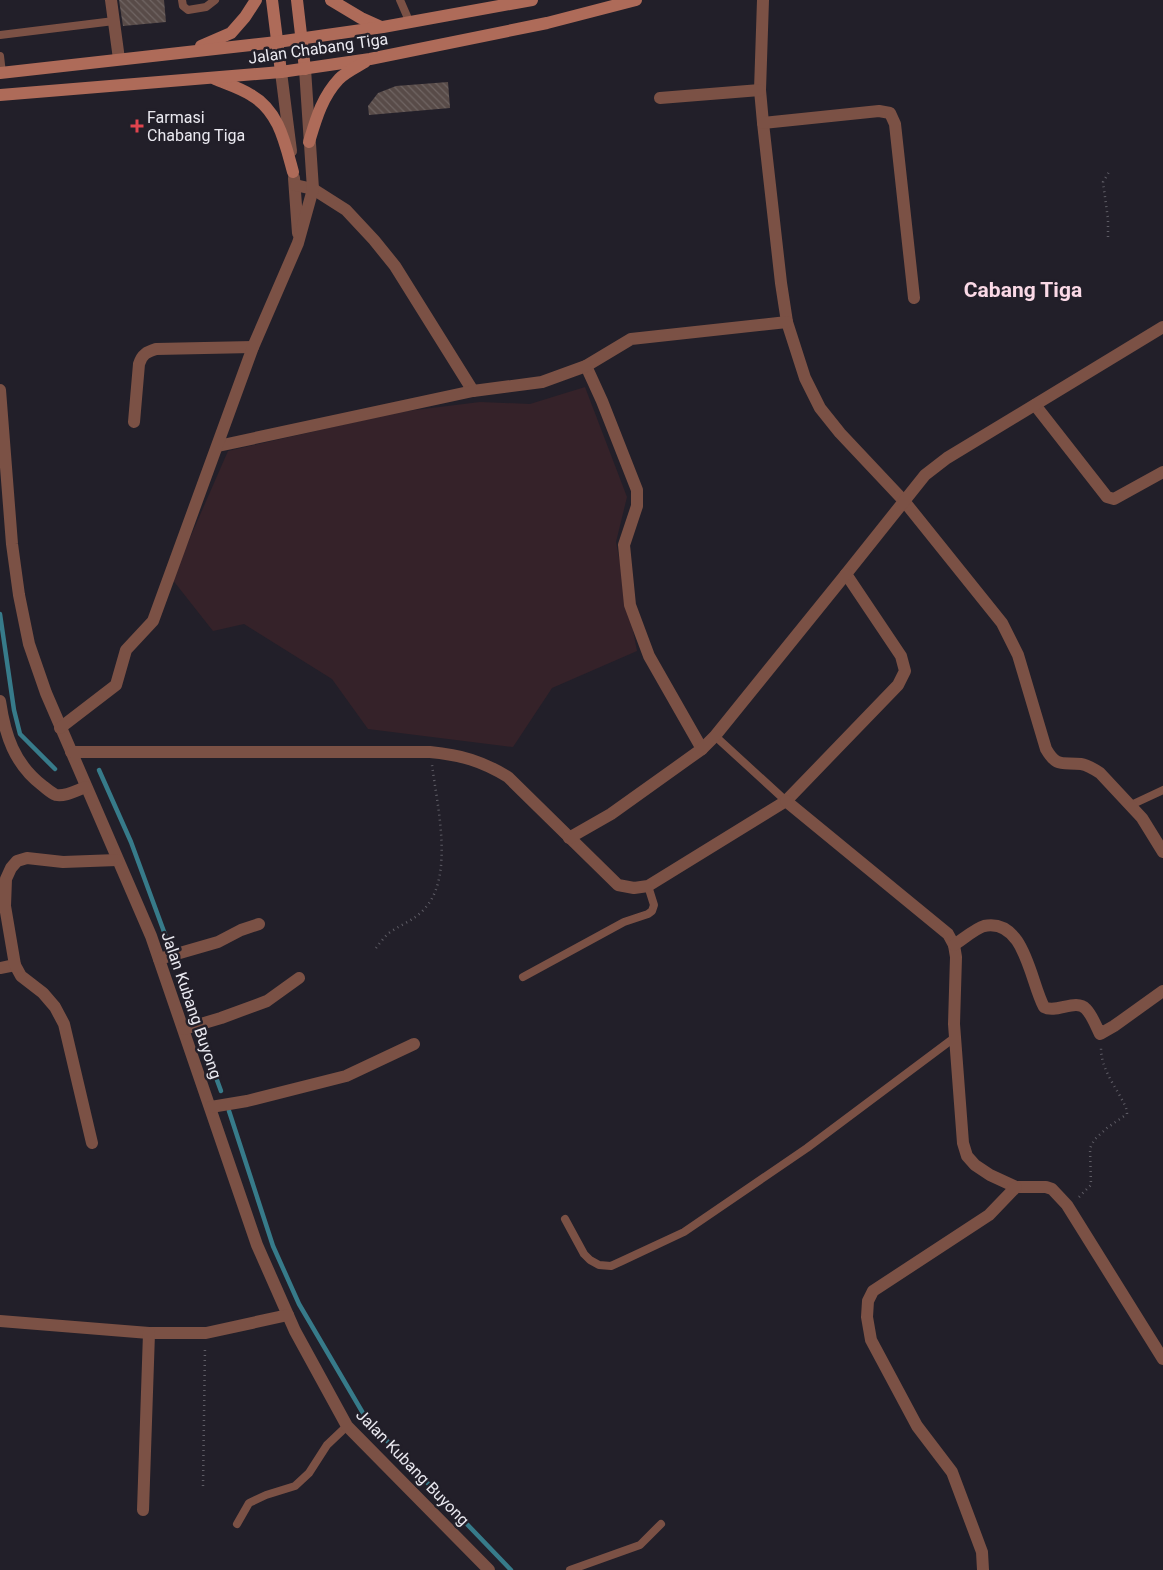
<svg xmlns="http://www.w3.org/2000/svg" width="1163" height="1570" font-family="Roboto,sans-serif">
<defs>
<pattern id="building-back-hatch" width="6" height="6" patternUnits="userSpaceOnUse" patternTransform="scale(1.25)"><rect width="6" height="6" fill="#584b48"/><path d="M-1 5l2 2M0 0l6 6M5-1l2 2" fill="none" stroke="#706563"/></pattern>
</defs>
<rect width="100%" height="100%" fill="#221f29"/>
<path fill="#352229" d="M585,387L627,497L616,542L637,651L552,688L513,747L368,729L332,679L244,624L213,631L172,579L228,451L399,412L480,402L530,404Z"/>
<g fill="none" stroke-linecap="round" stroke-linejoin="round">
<g stroke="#377b8a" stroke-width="4.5">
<path d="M0,614L14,710L20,734L55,769"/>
<path d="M99,770L131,842L170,948"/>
<path d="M203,1042L221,1091"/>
<path d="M229,1111L273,1246L299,1304L367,1420L511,1570"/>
</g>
</g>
<g fill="url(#building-back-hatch)">
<path d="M119,0H164L166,22L123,26Z"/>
<path d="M448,82L450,108L369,115L368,106L378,93L396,86Z"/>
</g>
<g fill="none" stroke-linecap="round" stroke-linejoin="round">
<g stroke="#5e5c65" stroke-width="2.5" stroke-dasharray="1 4" stroke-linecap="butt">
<path d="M1108,237V219L1103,182L1109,172"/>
<path d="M376,948C380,943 384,937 389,933C401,924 416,920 426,907C454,874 437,805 432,765"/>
<path d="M1079,1197L1091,1185L1090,1148L1092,1144L1095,1139L1107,1128L1127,1114C1127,1107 1123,1102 1120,1096C1111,1080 1101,1066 1101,1048"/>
<path d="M203,1486L205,1347"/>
</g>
<g stroke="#7b5145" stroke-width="8">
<path d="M182,0L183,6L188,10L206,7L215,0"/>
<path d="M400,0L410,23"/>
<path d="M0,35L114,21"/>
<path d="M0,56L2,73"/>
<path d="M715,736L786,801"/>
<path d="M1131,805L1163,790"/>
<path d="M523,977L624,922L648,914L652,911L654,905L648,886"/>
<path d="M565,1219L584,1254L590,1260L599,1265L611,1266L622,1261L684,1232L807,1148L954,1038"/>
<path d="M237,1524L249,1503L266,1495L295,1486L309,1473L327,1445L347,1426"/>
<path d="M570,1570L640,1545L661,1524"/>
</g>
<g stroke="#7b5145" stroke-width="12">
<path d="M111,0L119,59"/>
<path d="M763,0L760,90L763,123L781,283L787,322L805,378L820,408L840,433L904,501L1002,623L1018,655L1046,749C1057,768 1062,762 1081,764C1088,765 1094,769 1100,773L1142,818L1163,852"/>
<path d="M281,72L291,151"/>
<path d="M660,98L760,90"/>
<path d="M763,123L879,111L890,113L895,124L914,298"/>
<path d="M294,178L298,233"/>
<path d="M295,185L313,189L346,210L374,240L395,266L473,391"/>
<path d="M586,366L602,401L637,490V506L624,545L630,605L649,656L702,749"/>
<path d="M0,390L12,544L19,595L29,644L46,693L151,936L257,1245L295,1331L347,1426L489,1570"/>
<path d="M1035,405L1107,497L1114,499L1163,472"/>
<path d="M134,422L139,364C142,354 147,352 156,349L253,347"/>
<path d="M218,446L473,391L542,382L586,366L631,339L787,322"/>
<path d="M0,701C5,735 14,764 43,786C47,789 51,793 56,795C65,797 77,790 86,787"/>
<path d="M60,728L116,685L126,650L153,621L253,347L298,243L313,189L305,69"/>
<path d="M71,752H430C461,755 482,761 508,777L618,885L634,888L648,886L786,801L898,685L905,671L901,656L846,574L925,475L947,458L1163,327"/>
<path d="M786,801L948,934L954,945L956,957L954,1024L963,1143L967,1156L975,1165L990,1175L1016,1187H1046L1052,1189L1067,1205L1163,1359"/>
<path d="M569,838L611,814L702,749L715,736L846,574"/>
<path d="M954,945C962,940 976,928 984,926C1025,918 1030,981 1044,1007C1056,1014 1076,998 1086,1009C1092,1015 1096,1026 1100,1034L1114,1026L1163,991"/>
<path d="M159,959L218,942L241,930L259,924"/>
<path d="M0,968L15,965"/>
<path d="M184,1029L221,1018L267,1001L299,978"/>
<path d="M211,1107L247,1101L346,1076L414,1044"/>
<path d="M92,1143L64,1024L55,1007L43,993L21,976L15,965L5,906L6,879L11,868L17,861L27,858L63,862L117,860"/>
<path d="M0,1321L149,1333H206L288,1315"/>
<path d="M143,1510L149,1333"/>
<path d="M983,1570L982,1552L952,1472L917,1426L871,1340L867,1317L868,1301L873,1291L989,1215L1016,1187"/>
</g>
<g stroke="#ae6b59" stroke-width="12">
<path d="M272,0L281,72"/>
<path d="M297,0L305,69"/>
<path d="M331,0L361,18L381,27"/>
<path d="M201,46L231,33L245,17L256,0"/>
<path d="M0,73L277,42L383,27L532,0"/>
<path d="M215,79C227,84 240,88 251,95C279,111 285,143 293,172"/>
<path d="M0,95L281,72L370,59L547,23L636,0"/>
<path d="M309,142C316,119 322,97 339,79C346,72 357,67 365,62"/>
</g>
</g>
<path fill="#e0444e" stroke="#221f29" stroke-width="2" d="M134.5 118.5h5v5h5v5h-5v5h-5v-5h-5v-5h5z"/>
<g text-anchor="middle" stroke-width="5" stroke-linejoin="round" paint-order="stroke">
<g font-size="16" fill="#eae9f0" stroke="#221f29">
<text transform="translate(318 48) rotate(-8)" y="6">Jalan Chabang Tiga</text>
<text transform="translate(192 1005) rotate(71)" y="6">Jalan Kubang Buyong</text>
<text transform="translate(413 1467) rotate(46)" y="6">Jalan Kubang Buyong</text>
</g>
<g font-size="16" fill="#eae9f0" stroke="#221f29" text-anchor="start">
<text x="147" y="123">Farmasi<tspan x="147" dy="18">Chabang Tiga</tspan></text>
</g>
<g font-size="21" font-weight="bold" fill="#fad9e6" stroke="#221f29">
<text x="1023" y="297">Cabang Tiga</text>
</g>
</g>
</svg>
